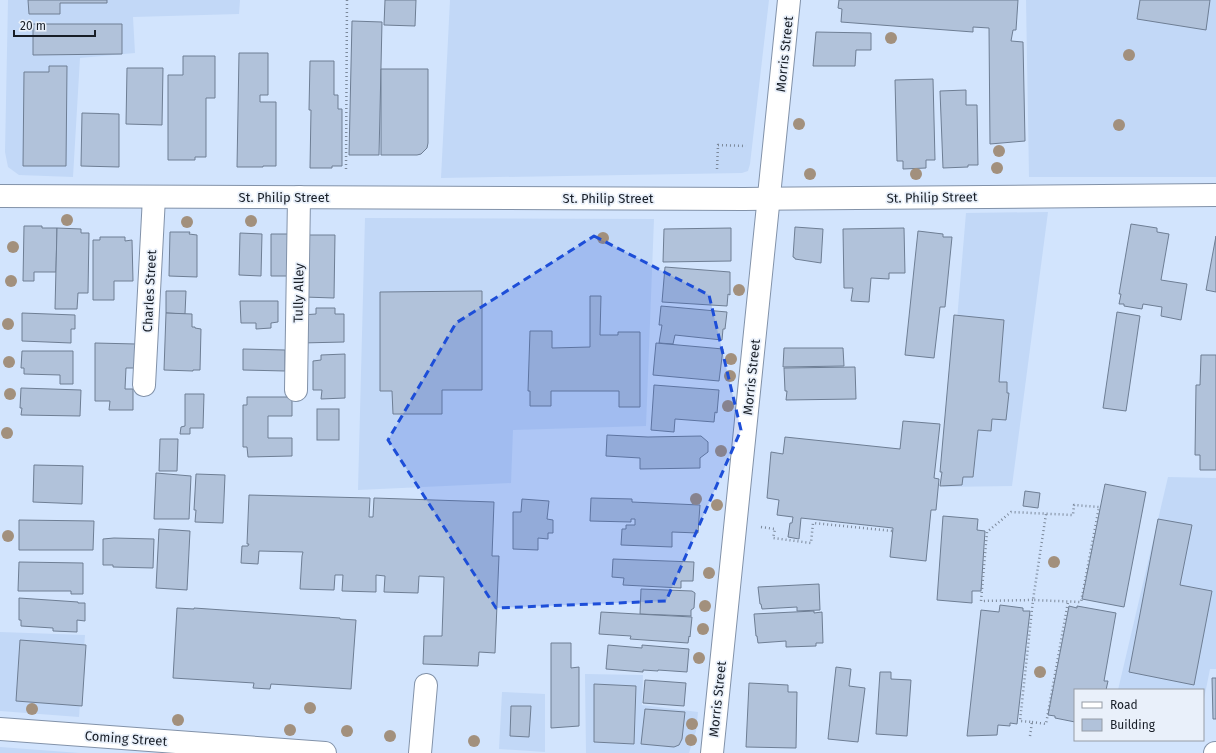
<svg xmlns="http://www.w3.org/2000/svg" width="1216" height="753" font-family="'Fira Sans',sans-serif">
<rect width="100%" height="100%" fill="#d2e4fd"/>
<g fill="#c2d8f7">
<path d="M8,0H240L239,14L133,17L135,53L80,58L73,177L19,175L8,167L5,152Z"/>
<path d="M450,0H769L750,164L748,171L742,173L441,178Z"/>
<path d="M1026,0H1216V177H1029Z"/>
<path d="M1048,212L1012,486L943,487L966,213Z"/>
<path d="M365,218L654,219L646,426L513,430L511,483L358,490Z"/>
<path d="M1168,477L1216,478V669H1210L1203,704V690H1118Z"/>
<path d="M0,632L85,635L79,717L0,711Z"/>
<path d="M585,674L643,675L642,705L698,712L696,731L689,753H586Z"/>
<path d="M502,692L545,694V752L499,749Z"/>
<path d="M0,747L80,753H0Z"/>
</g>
<g fill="#b1c2da" stroke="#6e7e94">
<path d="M28,0H107V3H60V14H29Z"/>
<path d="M385,0H416L415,26L384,25Z"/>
<path d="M839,0H1018L1016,30H1013L1011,41L1023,42L1025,141L990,144L989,28L973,27V32L841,22L842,9L838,8Z"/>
<path d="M1140,0H1210L1206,30L1137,19Z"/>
<path d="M352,21L382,22L379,155H349Z"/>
<path d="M33,24H122V54L33,55Z"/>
<path d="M816,32L871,33V50H856L855,66H813Z"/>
<path d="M239,53H268V95H260V102H276V166H263V167H237Z"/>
<path d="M183,56H215V98H206V157H195V160H168V75H183Z"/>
<path d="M310,61H334V95H338V109H342V166H332V168H310L311,110H309Z"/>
<path d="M49,66H67L66,166H23L24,72H49Z"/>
<path d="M127,68H163L162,125L126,124Z"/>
<path d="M381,69H428V143L427,148L421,154L417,155H381Z"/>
<path d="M933,79L935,160H926V168L903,169V161H897L895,80Z"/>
<path d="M966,90V105H977L978,165H968V167L943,168L940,91Z"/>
<path d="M82,113L119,114V167L81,166Z"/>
<path d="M1131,224L1157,228V232L1169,234L1161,280L1187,284L1181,320L1161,316L1162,307L1143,304L1142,309L1124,306V304H1119L1121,294H1119Z"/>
<path d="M24,226H42V228H57L56,272H34V281H23Z"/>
<path d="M795,227L823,229L821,263L795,259V258L793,257Z"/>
<path d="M57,228L81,229V233H89L88,293H78L77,309H55Z"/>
<path d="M731,228V261L663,262L664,229Z"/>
<path d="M904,228L905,273H889V279L871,278L869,302L851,301L853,288H844L843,229Z"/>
<path d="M918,231L943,234V237H952L945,307H940L934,358L905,355Z"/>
<path d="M170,232H190L189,234L197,235V277L169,276Z"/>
<path d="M240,233L262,234L261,276L239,275Z"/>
<path d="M271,234H292L291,276H271Z"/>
<path d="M305,235H335L334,298L304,297Z"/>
<path d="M1216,236V292L1206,290Z"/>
<path d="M100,237H125V241L132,240L133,281H114V300H93V240H100Z"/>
<path d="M665,267L730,272V295L728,294L727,306L662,302Z"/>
<path d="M166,291H186L185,314L166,313Z"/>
<path d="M482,291V390H442V414H393L392,391H380V292Z"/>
<path d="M590,296H601L600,335H618V332H640V407H619V391H551V406H530V391H528L530,331H552V348L590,347Z"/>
<path d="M240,301H278V322L271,323V328L256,329V323H241Z"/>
<path d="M661,306L727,312L725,329H723L722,340L675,335L673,344L659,343L662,325H659Z"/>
<path d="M316,308H335V314H344V342L301,343V315L316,314Z"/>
<path d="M1117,312L1140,316L1126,411L1103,408Z"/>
<path d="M22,313L75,315V329H71V343L22,341Z"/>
<path d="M166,313L192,314V327H195V328L201,329L200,370H193V371L164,370Z"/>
<path d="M954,315L1004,320L999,382H1007V393H1009L1006,420L992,419L991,431L978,430L973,477H963L962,485L940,486L942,472H940Z"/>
<path d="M95,343L136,344L135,368H126L125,389H133V410H109L110,401H95Z"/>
<path d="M656,343L723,349L719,381L653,375Z"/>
<path d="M784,348H843L844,366L783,367Z"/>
<path d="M243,349L285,350V371L243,370Z"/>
<path d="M22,351H73V384H60V375L24,374V368H21Z"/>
<path d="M345,354V398L321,399L322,390H313V361L321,360V355Z"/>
<path d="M1201,355H1216V470H1200V455H1195L1196,385H1200Z"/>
<path d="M855,367L856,399L786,400L787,391H785L784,368Z"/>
<path d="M654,385L719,390L717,413L715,412L714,422L675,419L674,432L651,430Z"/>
<path d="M21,388L81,390L80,416L21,415L22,408H20Z"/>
<path d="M185,394H204L203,428H190V434H180L181,427L185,426Z"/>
<path d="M247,397H292V416H268V438H292V456L248,457L247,447H243V405H247Z"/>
<rect x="317" y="409" width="22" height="31"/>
<path d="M903,421L940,424L934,478L939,479L936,510H931L926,561L890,557L893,528L801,518L799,539L788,537L790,523H792L793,517L777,515L779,500L767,498L771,452L783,454L785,437L900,449Z"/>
<path d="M607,435L648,437L701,436L708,442V452L700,458V468L640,469V458L606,456Z"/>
<path d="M160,439H178L177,471H159Z"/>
<path d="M34,465L83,466L82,504L33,502Z"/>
<path d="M156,473L191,476L189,519H154Z"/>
<path d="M196,474L225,475L223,523L195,522L196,510H194Z"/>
<path d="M1105,484L1146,492L1124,607L1082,599Z"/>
<path d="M1025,491L1040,493L1038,508L1023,506Z"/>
<path d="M249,495L370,498L369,517H373L374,498L494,502L492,556H499L495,653L479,652L478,666L423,664L424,636H442L444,577L419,576L418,593L384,592L385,576L376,575V592L342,591L343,575H335L334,590L300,589L302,556L303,552L259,551L258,564L241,563L242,546H248L249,544H247Z"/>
<path d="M591,498L632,499V502L700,505L698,533L672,532V547L621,545L622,529H626V525H635V519H631V522L590,521Z"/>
<path d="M522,499L549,501L547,519L553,520V533H548V539L538,538V550L513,549V512H521Z"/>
<path d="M943,516L978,519L977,530L985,531L981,591H972V603L937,600Z"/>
<path d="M1158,519L1192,525L1180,585L1212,591L1194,685L1129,672Z"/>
<path d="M19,520L94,521L93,550H19Z"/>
<path d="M159,529L190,531L187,590L156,588Z"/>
<path d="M114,538L154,539L153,568L113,567V565H103V539Z"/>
<path d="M613,559L694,562L693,581H681V588L623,585L624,578L612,577Z"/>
<path d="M19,562L83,563V594H71V591H18Z"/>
<path d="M819,584L820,610L797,611V607L762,609L761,604H760L758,587Z"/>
<path d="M641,589L692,591L695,593L694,608L691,610V616L640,614Z"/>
<path d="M19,598L78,602V603H85V621L77,620V632L53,631V628L21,626V620H19Z"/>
<path d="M1000,605L1023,608V611H1030L1017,724L1010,723V726L998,725L997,735L967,736L981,610L999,612Z"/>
<path d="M1069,606L1077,608V606L1116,613L1104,681H1108L1106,690H1075V722L1055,718V716L1048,715Z"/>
<path d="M177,608L194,609V608L340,618V619L356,620L351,689L271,684L270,689L253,688L254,683L173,678Z"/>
<path d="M814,611V613L822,612L823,643H816V646L786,647V641L758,643L757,636H756L754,614Z"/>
<path d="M601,612L692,617L690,637L689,636L688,643L630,639L631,636L599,634Z"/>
<path d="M20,640L86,645L82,706L16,701Z"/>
<path d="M551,643H571V668L579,667V726L551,728Z"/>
<path d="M608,645L642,648V645L689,649L687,672L658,670V671L643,670V672L606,669Z"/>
<path d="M836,667L851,669L849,686L865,688L858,742L828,739Z"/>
<path d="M880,672H891V679L911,680L907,736L876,734Z"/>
<path d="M1212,678H1216V719H1213Z"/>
<path d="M645,680L686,683L684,706L643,703Z"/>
<path d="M749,683L788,685V692H797L796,748L746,747Z"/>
<path d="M594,684L636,686L634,744L594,742Z"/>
<path d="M511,706H531L529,737L510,736Z"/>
<path d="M645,709L685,712L682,739L679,745L674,747L641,744Z"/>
</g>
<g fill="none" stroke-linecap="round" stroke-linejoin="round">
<g stroke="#8292a9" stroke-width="24">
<g id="minor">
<path d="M0,196L744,199L1216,195"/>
<path d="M144,385L154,197"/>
<path d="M296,390L299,197"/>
<path d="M0,729L325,753"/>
<path d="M420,753L426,685"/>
<path d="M712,753L789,0"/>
<path d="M1215,753H1216"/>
</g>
</g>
<g stroke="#7c899b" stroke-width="2.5" stroke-dasharray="1 3" stroke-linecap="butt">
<path d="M346,169L347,0"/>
<path d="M717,169L718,145L746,146"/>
<path d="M761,527L775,529L773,538L811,543L813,523L893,531"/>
<path d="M1032,722L1046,724L1068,602"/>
<path d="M1030,736L1032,722L1020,721L1033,600L981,601L987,532L1011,512L1073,515L1074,505L1099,507L1081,602L1033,600L1046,514"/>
</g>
<use href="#minor" stroke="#fff" stroke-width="22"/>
</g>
<g fill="#a2907d">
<circle cx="891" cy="38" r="6"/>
<circle cx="1129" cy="55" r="6"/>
<circle cx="799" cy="124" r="6"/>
<circle cx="1119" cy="125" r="6"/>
<circle cx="999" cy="151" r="6"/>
<circle cx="997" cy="168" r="6"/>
<circle cx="810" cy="174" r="6"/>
<circle cx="916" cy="174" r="6"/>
<circle cx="67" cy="220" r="6"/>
<circle cx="251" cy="221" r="6"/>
<circle cx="187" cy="222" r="6"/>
<circle cx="603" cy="238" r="6"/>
<circle cx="13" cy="247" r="6"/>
<circle cx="11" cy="281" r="6"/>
<circle cx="739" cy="290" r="6"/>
<circle cx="8" cy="324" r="6"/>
<circle cx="731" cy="359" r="6"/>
<circle cx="9" cy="362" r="6"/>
<circle cx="730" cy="376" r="6"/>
<circle cx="10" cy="394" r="6"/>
<circle cx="728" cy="406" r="6"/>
<circle cx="7" cy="433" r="6"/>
<circle cx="721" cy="451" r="6"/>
<circle cx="696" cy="499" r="6"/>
<circle cx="717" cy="505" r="6"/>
<circle cx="8" cy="536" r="6"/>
<circle cx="1054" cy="562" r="6"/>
<circle cx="709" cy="573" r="6"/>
<circle cx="705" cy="606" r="6"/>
<circle cx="703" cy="629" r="6"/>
<circle cx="699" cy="658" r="6"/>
<circle cx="1040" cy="672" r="6"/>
<circle cx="310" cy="708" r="6"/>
<circle cx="32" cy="709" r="6"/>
<circle cx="178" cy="720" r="6"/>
<circle cx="692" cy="724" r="6"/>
<circle cx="290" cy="730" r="6"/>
<circle cx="347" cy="731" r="6"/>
<circle cx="390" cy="736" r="6"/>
<circle cx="691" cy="740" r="6"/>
<circle cx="474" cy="741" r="6"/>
</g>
<path fill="#1d4ed8" fill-opacity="0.2" stroke="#1d4ed8" stroke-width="3" stroke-dasharray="8 5" stroke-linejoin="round" d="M594,236L709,295L741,430L666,601L496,608L388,440L456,323Z"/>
<g text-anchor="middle" stroke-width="3.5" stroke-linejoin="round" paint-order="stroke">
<g font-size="13" fill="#181e27" stroke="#e9f0fa">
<text transform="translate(784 54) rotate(-84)" y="5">Morris Street</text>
<text x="284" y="202">St. Philip Street</text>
<text transform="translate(932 197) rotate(-1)" y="5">St. Philip Street</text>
<text x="608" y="203">St. Philip Street</text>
<text transform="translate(149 291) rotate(-87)" y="5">Charles Street</text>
<text transform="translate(298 293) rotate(-89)" y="5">Tully Alley</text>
<text transform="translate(751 377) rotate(-84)" y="5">Morris Street</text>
<text transform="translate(717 699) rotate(-84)" y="5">Morris Street</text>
<text transform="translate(126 738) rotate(4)" y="5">Coming Street</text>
</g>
</g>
<rect x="1074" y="689" width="130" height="52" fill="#e9f0fa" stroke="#959ca6"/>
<rect x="1082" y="702" width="20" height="6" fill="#ffffff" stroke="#959ca6"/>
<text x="1110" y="709" font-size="12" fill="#181e27">Road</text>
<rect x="1082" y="719" width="20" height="12" fill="#b1c2da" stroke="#959ca6"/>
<text x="1110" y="729" font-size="12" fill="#181e27">Building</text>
<path d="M14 30v6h81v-6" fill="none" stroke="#181e27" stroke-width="2"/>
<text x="20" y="30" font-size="12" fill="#181e27" stroke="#e9f0fa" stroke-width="3" paint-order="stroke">20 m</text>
</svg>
